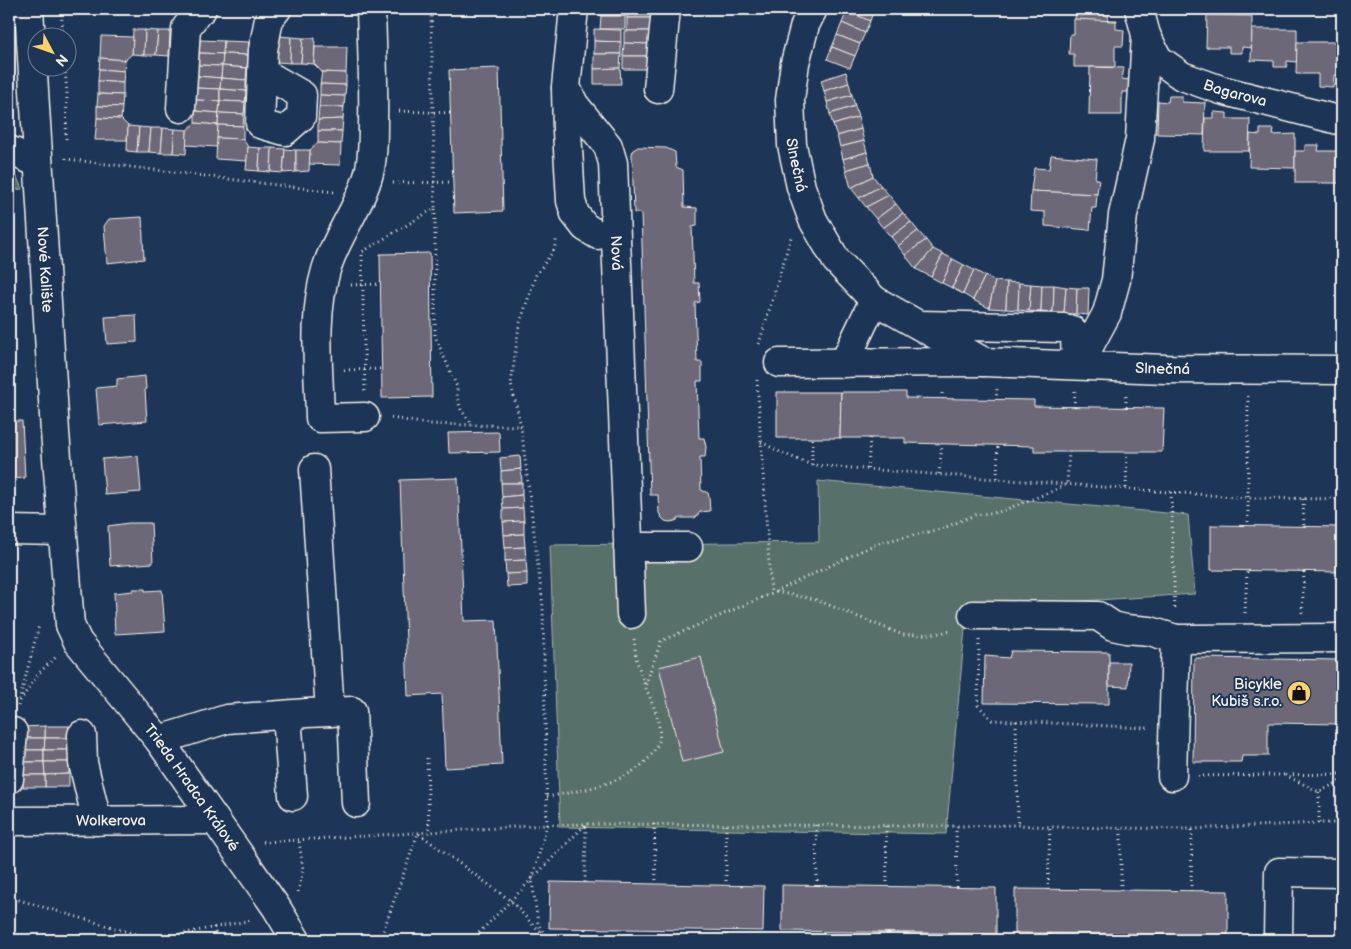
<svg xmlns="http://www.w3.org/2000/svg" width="1351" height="949" font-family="'Balsamiq Sans',sans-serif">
<rect width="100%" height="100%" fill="#1d3557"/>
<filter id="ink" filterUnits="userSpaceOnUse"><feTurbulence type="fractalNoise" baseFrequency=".02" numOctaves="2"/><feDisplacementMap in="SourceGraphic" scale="10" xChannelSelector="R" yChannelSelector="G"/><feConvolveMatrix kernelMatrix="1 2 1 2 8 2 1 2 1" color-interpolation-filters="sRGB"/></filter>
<g filter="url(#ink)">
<g fill="#586f6b" stroke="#a6b0aa">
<path d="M9,168L17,177L22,189L9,191Z"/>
<path d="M818,481L1188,515L1195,594L967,608L946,834L560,827L550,545L819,542Z"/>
</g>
<g fill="#6c6778" stroke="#f4f1e8">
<rect x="601" y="9" width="24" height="7"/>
<rect x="627" y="9" width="27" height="9"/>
<path d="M848,9H874L870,21L847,11Z"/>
<path d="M1076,9H1109L1108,20H1117V21L1075,20Z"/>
<path d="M847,11L870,21L865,33L842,23Z"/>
<path d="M1207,15L1252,16V48L1242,47V53H1229V47H1208L1206,48Z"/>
<path d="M601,16H625V29H600Z"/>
<rect x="627" y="18" width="27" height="13"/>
<path d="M1074,19L1116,21V29L1124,30L1123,46H1115V67H1074V54H1069L1070,34H1074Z"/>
<path d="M842,23L865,33L860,44L837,35Z"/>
<path d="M594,29L621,30V42L594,41Z"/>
<path d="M1252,29H1297V62L1287,61V67H1274V61L1253,60L1251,61Z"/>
<path d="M133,30H145L144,55L132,54Z"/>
<path d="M145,30L158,31L156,55H144Z"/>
<path d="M158,31H170L169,56L156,55Z"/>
<path d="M624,31H649V44L624,43Z"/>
<path d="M837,35L860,44L855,56L832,47Z"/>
<path d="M101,36L133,37L132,54L125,60L100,58Z"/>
<path d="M279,36L291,37L290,63L277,62Z"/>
<path d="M291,37L303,38L301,63H290Z"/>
<path d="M303,38H315L314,64L301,63Z"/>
<path d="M200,40L224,41L223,54L199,53Z"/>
<path d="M224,41L249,42L248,55L223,54Z"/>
<path d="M594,41L621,42V54H594Z"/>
<path d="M1297,42H1342L1341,75H1334L1333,87L1318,86V74H1296Z"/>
<path d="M624,43L649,44V56H623Z"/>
<path d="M315,47H347L346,73L322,72L314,64Z"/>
<path d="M832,47L855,56L850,68L827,59Z"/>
<path d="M199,53L223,54L222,66L198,65Z"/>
<path d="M223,54L248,55L247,68L222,66Z"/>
<path d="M594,54H621L620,68L594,69Z"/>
<path d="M1342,54V86H1341Z"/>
<rect x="623" y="56" width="26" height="13"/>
<path d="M100,58L125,60L124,71L99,69Z"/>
<path d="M198,65L222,66L221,78L197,76Z"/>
<path d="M222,66L247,68L246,80L221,78Z"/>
<path d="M1090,67L1124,68L1122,79L1129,80L1128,78H1130L1129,92H1122V115H1089Z"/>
<path d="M499,68L503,211L454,213L449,70Z"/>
<path d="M620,68L621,84H594V69Z"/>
<path d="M99,69L124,71L123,83L98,81Z"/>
<path d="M322,72L346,73V85L320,84Z"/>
<path d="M846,72L849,83L824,91L821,80Z"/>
<path d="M197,76L221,78L220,89L196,88Z"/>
<path d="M221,78L246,80V91L220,89Z"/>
<path d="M98,81L123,83V95L98,94Z"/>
<path d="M849,83L852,95L827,102L824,91Z"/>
<path d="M320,84L346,85L345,96L320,95Z"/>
<path d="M196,88L220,89V101L196,100Z"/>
<path d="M220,89L246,91L245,102L220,101Z"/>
<path d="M98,94L123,95L122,107L97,106Z"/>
<path d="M320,95L345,96L344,107H319Z"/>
<path d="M852,95L855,106L830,114L827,102Z"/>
<path d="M1169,96H1182V102L1203,103L1205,102L1204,135L1157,134L1158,101L1168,102Z"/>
<path d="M196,100L220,101L219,113L195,111Z"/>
<path d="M220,101L245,102L244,114L219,113Z"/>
<path d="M97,106L122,107L121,119L97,118Z"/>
<path d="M855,106L858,117L833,125L830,114Z"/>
<path d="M319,107H344L343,119L318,120Z"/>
<path d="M195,111L219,113L218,125L195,123Z"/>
<path d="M1214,112L1227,113V119H1249L1250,118L1249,151H1204L1205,118H1214Z"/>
<path d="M219,113L244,114L243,126L218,125Z"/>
<path d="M858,117L861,129L837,136L833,125Z"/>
<path d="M97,118L121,119L128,126L127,140H95Z"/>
<path d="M343,119L342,131H318V120Z"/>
<path d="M195,123L218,125L217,147L186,145L187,130Z"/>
<path d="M218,125L243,126V139L217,138Z"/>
<path d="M128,126L139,127L137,152L127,151Z"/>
<path d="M139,127L151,128L149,152H137Z"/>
<path d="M151,128H163L161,153L149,152Z"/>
<path d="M163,128L175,129L173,153H161Z"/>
<path d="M175,129L187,130L186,154L173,153Z"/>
<path d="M861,129L864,141L840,147L837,136Z"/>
<path d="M1260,129H1274L1273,135L1295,134V168L1249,167L1250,134L1260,135Z"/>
<path d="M318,131H342L341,144L318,143Z"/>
<path d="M217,138L243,139L248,147L247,161L216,159Z"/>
<path d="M864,141L867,152L843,159L840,147Z"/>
<path d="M318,143L341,144L340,165L309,164L310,150Z"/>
<path d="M1305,145H1319L1318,151H1338L1340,150V183H1295V151H1305Z"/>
<path d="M248,147L260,148L259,171L246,170Z"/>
<path d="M638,147L666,148L675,152L676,167L683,170L684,207L697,208V226L692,227L694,283H699L700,302L695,303L697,362H702V381H697L699,438H704L706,447L705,457H700L701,490L708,493L709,497L710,511L700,512L695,518H681L675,521L670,522L665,521L662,518L659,513L658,495H650L641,213H634L632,154L633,150Z"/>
<path d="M260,148H272L271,172L259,171Z"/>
<path d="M272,148L285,149L283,173L271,172Z"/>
<path d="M285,149L296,150V172L283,173Z"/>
<path d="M296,150H310L309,171L296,172Z"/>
<path d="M867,152L870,163L846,170L843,159Z"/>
<path d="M1051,155L1097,159L1095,179H1099L1097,194L1031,191L1034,168L1049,169Z"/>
<path d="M870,163L873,176L851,188L846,170Z"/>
<rect x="1340" y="164" width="2" height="32"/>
<path d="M873,176L881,186L859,198L851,188Z"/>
<path d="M881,186L889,195L866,207L859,198Z"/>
<path d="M1031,191L1097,194L1096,208H1092L1090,230L1045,226V212L1030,211Z"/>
<path d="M889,195L896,204L876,219L866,207Z"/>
<path d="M896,204L903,213L883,228L876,219Z"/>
<path d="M903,213L911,222L891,237L883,228Z"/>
<path d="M142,217L144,259L107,263L104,226L109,219Z"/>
<path d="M911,222L918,231L898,246L891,237Z"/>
<path d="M918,231L926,240L905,255L898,246Z"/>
<path d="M926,240L933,249L916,269L905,255Z"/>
<path d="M933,249L943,254L931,277L916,269Z"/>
<path d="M430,253L432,397L382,398L380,254Z"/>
<path d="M943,254L953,259L942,283L931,277Z"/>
<path d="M953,259L964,265L952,288L942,283Z"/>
<path d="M964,265L974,270L963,294L952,288Z"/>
<path d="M974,270L985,276L973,300L963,294Z"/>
<path d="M985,276L995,281L989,308L973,300Z"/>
<path d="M995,281L1007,282L1006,309L989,308Z"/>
<path d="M1007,282L1019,283L1018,310L1006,309Z"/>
<path d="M1019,283L1031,284L1029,311L1018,310Z"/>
<path d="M1031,284L1042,285L1041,312L1029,311Z"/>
<path d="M1042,285H1054L1053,313L1041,312Z"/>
<path d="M1054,285L1066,287L1064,314L1053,313Z"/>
<path d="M1066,287L1077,288L1076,314H1064Z"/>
<path d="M1077,288H1089L1088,315L1076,314Z"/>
<path d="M136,315L137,342L107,344L105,317Z"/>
<path d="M145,376L146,389H145L147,421L99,425L96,388L117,386V379Z"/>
<path d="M777,392H841L840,438H777Z"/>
<path d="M841,392H906V398L1034,400V406L1164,408L1162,452H1034V446L905,443V438H840Z"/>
<path d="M9,421H22L25,478L9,479Z"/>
<path d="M499,432L500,452L449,453L448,433Z"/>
<path d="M138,456L141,492L105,495L102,459Z"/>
<path d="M520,456L521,469L501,471L500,458Z"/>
<path d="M521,469L522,483H501V471Z"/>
<path d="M458,478L464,621L496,620L502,765L445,768L442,694L408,696L400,480Z"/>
<path d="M501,483H522V495L502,497Z"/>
<path d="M522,495L523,508L503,509L502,497Z"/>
<path d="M523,508L524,521L503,522V509Z"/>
<path d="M524,521V534L504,535L503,522Z"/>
<path d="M129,523H151L153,563L110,566L108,526Z"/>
<path d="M1211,525L1342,527V572L1211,570Z"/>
<path d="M524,534L525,547L505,548L504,535Z"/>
<path d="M525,547L526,560L505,561V548Z"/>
<path d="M526,560L527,573L506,574L505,561Z"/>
<path d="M527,573V586L507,587L506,574Z"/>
<path d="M133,589H145V591L162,590L165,631L115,634L114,612H115L114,593L133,591Z"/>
<path d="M1011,651L1109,652V704L984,703L985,656L1009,658Z"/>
<path d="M701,657L724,752L682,762L659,667Z"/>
<path d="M1194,658L1342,660V724L1268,723V756H1242L1241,762H1193Z"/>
<path d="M1109,662H1129L1128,687L1109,686Z"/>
<rect x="45" y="726" width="24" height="12"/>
<path d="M45,726V738H22V727Z"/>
<path d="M22,738H45L44,750H22Z"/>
<path d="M45,738H69V750H44Z"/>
<path d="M22,750H44V762H23Z"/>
<rect x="44" y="750" width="25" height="12"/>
<path d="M23,762H44L45,775H23Z"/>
<path d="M44,762H69V774L45,775Z"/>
<path d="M69,774V787H45V775Z"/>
<rect x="23" y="775" width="22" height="12"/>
<path d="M550,882L764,886L763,931L549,928Z"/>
<path d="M782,885L996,888V934L782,931Z"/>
<path d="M1015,889L1228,891V935L1015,933Z"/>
</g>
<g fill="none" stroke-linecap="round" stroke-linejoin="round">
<g stroke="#f4f1e8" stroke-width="31">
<g id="minor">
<path id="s1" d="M29,9L55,432L70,625L78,642L159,740L276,907L296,940"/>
<path id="s2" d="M574,9L566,87L574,104L608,146L613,163L631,614"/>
<path id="s3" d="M813,9L805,25L795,63L790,100L792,145L801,187L813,220L836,260L874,300L984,362L1166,369L1342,370"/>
<path id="s4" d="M1139,9L1146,35L1158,59L1182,76L1221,90L1342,121"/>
<path d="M262,72L302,95L301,117L285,131L260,124L263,50L269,19L277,9"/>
<path d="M566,89L567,131L571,201L575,214L585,227L598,235"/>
<path d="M658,89L666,9"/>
<path d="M181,108L186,28L198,12L202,9"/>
<path d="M9,150L38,163"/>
<path d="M919,325L1064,328L1072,330L1075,336L1076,365"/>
<path d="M779,363L982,362"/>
<path d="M844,363L874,300"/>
<path d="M1079,365L1107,313L1116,280L1123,215L1140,139L1146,35"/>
<path d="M365,417L320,418C319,370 312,318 326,270C336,236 360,207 369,173C373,157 373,140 373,123C374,85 372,47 371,9"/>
<path d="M314,469L330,712"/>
<path d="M9,530L62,531"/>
<path d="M628,547H688"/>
<path d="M973,615L1098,616L1113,626L1126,629L1150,631L1176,639"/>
<path d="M287,715L293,796"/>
<path d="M82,735L83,763L97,821"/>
<path d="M159,740L227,719L307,713L352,711L356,803"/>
<path d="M1172,776L1176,639L1342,638"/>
<path d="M9,779L13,732"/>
<path id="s5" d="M9,821L215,820"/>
<path d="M1278,940L1279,872L1342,873"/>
</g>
</g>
<g stroke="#f4f1e8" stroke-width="3" stroke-dasharray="1 4" stroke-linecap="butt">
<path d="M61,9L63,38"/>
<path d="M65,68L67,94L66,142"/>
<path d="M399,111L450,113"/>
<path d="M66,158V159L334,192"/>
<path d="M393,183L453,182"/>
<path d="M435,209V336L457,387V397L461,410L473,425"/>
<path d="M351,285L380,284"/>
<path d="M759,344L791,237"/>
<path d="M344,370L382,369"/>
<path d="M757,380L771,594"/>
<path d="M365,391L362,252L435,208L431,9"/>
<path d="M1248,396V525"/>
<path d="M942,399V390"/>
<path d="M996,400L997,388"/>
<path d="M1074,407L1075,391"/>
<path d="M1126,407V394"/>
<path d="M391,418L428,424L521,426L543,607L547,825L532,880L538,924L545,935L558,940"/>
<path d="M521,426L511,384L519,326L536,275L554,250L557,237"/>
<path d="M761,442L782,453L812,465L1248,498L1342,499"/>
<path d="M812,465V438"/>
<path d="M868,469L870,438"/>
<path d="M939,474L942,444"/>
<path d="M997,478L998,445"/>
<path d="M1126,488L1127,453"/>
<path d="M1171,492L1175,611"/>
<path d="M1303,499L1304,526"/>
<path d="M776,592L814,599L903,635L933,634L952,631"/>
<path d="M1245,613L1247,571"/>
<path d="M1302,613L1304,571"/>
<path d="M634,639L636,658L645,686"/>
<path d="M979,640L978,705L992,720L1148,728"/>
<path d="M20,701L39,673L57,656"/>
<path d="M18,706L39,625"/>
<path d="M1016,721L1018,825"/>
<path d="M427,758L429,833"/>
<path d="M1285,775L1319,792L1342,780"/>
<path d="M1198,776L1342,774"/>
<path d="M1319,792V823"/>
<path d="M547,797C581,790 633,784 654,751C655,748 658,744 659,741C662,722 652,703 645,686L661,641L775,592L878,543L941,529L975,515L999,512L1053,491L1067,484L1069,452"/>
<path d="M654,824L656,884"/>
<path d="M726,825V885"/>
<path d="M816,825L817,886"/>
<path d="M886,826L887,886"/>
<path d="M956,826L957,887"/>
<path d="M263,842L547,825L586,824L956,826L1018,825L1050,827L1192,829L1319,823H1342"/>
<path d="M1048,890L1050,827"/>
<path d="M1121,890V828"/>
<path d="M1191,891L1192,829"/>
<path d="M298,892L303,870L299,840"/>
<path d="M9,897L156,940"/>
<path d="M214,927L217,940"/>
<path d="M585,929V940"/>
<path d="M818,931V940"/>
<path d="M888,933V940"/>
<path d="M1120,934L1121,940"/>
<path d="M1192,935V940"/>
<path d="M155,939L252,920"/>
<path d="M380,940L418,833L511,901L533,925L543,933"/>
<path d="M472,940L586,824L585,883"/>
<path d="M656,940V930"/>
<path d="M726,940V931"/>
<path d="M959,940V934"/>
<path d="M1050,940V933"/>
</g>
<use href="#minor" stroke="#1d3557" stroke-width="28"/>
</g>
</g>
<defs>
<g id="shop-disc" transform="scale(1.25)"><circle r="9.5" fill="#ffd166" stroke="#1d3557"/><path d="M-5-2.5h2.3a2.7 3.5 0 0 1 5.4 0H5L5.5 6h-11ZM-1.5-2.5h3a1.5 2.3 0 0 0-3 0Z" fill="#111"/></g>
</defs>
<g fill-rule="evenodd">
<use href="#shop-disc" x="1299" y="693"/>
</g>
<g text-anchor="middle" stroke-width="4" stroke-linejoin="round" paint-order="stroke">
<g font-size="15" fill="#f4f1e8" stroke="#1d3557">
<text dy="5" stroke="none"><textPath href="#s4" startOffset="139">Bagarova</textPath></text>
<text dy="5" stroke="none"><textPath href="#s3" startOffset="160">Slnečná</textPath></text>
<text dy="5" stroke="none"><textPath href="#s2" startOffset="259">Nová</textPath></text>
<text dy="5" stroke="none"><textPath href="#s1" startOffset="261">Nové Kalište</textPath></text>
<text dy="5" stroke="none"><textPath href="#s3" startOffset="624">Slnečná</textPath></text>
<text dy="5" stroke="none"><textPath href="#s1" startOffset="821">Trieda Hradca Králové</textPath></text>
<text dy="5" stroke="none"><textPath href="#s5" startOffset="102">Wolkerova</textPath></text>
</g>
<g font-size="15" fill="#f4f1e8" stroke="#1d3557" text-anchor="end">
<text x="1282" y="689">Bicykle<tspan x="1282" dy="17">Kubiš s.r.o.</tspan></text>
</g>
</g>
<rect width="1351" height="949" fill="none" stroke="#1d3557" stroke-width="30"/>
<rect x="15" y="15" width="1321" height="919" fill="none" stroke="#f4f1e8" stroke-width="2" filter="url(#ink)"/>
<g transform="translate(52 52) rotate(131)"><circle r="24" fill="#1d3557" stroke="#738091"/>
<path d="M0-4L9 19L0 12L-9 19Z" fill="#ffd166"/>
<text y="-8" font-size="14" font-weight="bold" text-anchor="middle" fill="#f4f1e8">N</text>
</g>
</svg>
